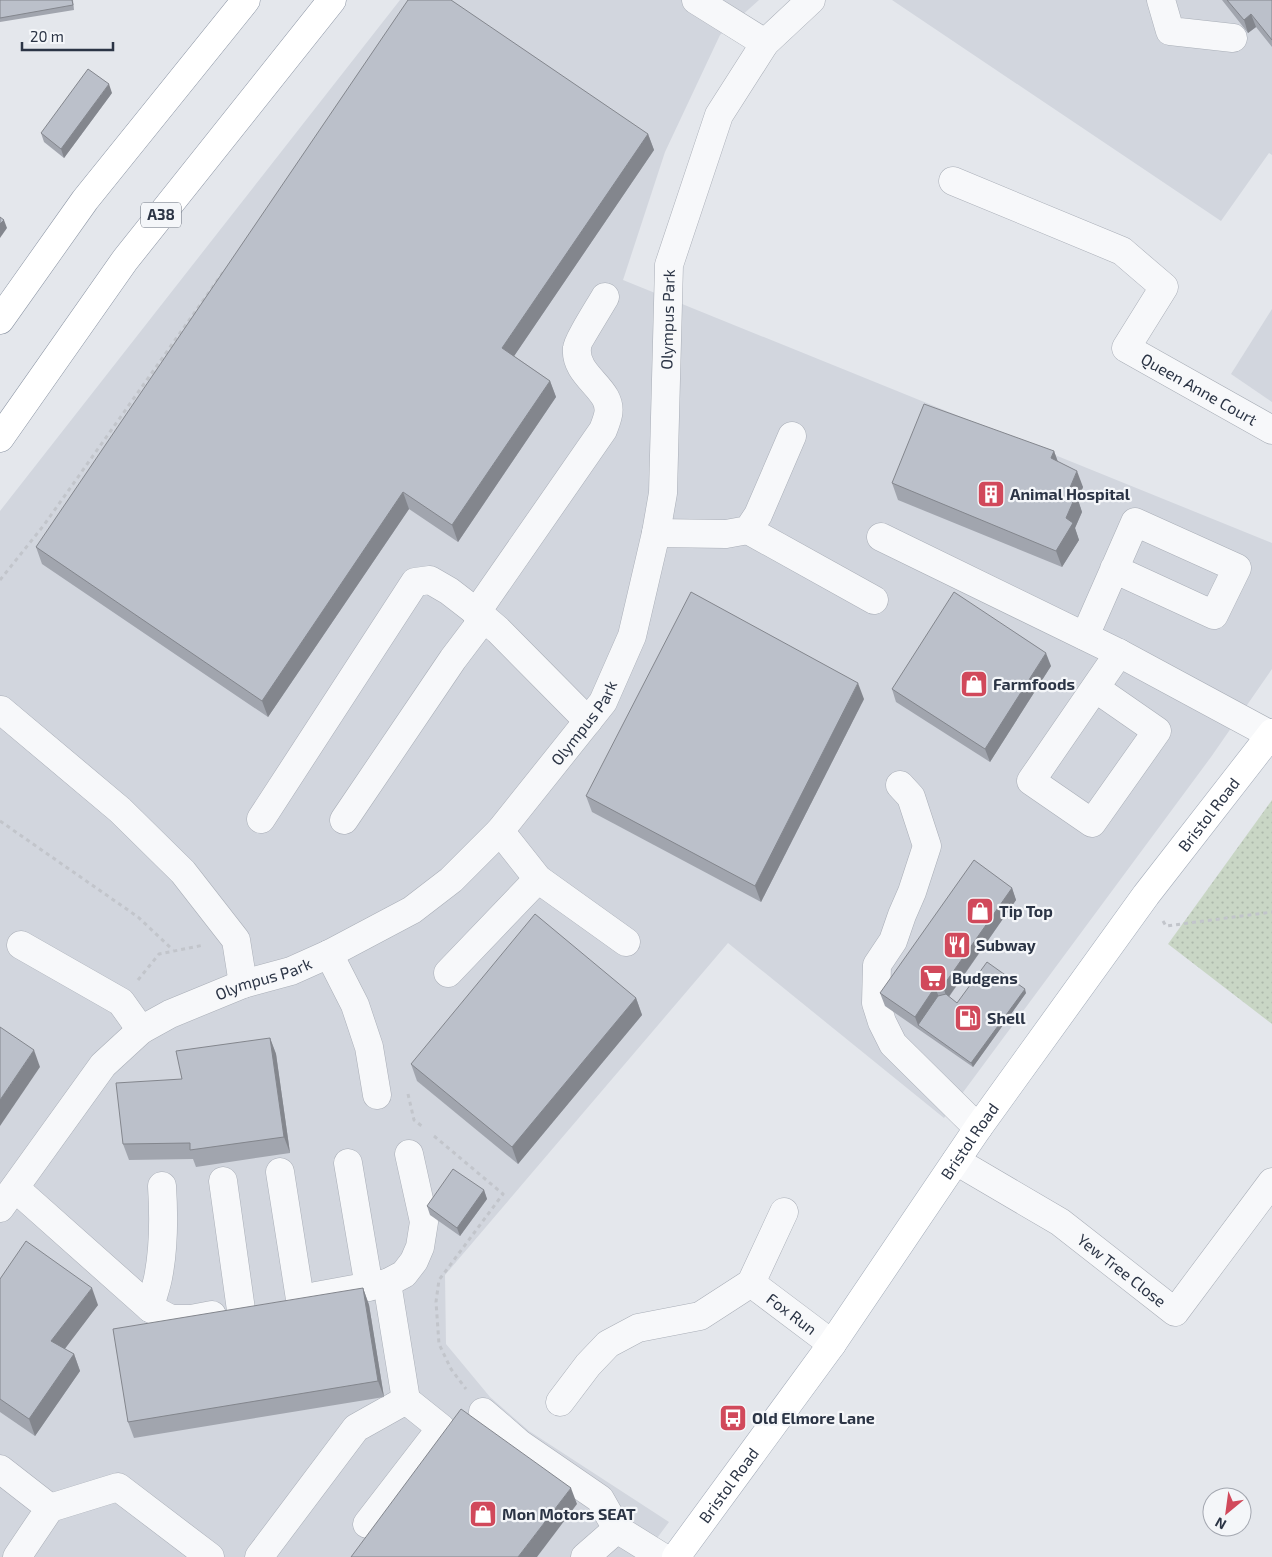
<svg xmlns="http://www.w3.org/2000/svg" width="1272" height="1557" font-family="'Exo 2',sans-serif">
<defs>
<pattern id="park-dots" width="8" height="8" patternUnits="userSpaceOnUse" patternTransform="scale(1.25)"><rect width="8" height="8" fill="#c9d6c5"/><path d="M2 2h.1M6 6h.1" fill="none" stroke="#adb8ab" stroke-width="1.8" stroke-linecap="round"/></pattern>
</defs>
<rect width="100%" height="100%" fill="#e4e7ec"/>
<g fill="#d2d6de">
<path d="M400,0H759L720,35L665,152L623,280L1272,543V669L1211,757L944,1118L728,943L445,1275L446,1344L490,1397L529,1431L669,1522L643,1557H0V511Z"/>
<path d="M892,0H1272V155L1269,153L1221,221Z"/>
<path d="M1272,309V402L1231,374Z"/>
</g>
<path fill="url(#park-dots)" d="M1272,800V1024L1168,944Z"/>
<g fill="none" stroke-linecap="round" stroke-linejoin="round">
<g stroke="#a9aeb7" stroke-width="29">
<g id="minor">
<path d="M696,0L765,43"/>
<path d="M1161,0L1170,31L1233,38"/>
<path id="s1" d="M953,181L1122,251L1164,287L1126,348L1272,430"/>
<path d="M748,530L874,600"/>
<path d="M656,533L726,534L748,530L758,515L792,436"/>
<path d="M881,537L1119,653L1271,735"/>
<path d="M476,613L603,430C605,425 607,420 608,415C614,389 574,377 577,348C577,342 600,306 605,297"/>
<path d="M1085,636L1135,522L1237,568L1214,615L1114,569"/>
<path d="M1095,688L1157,731L1092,823L1031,781L1119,653"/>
<path d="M1,710L120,810L183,872L236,940L243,984"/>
<path d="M900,785L911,797L927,846L912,892L902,915L893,941L877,965L876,1003L882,1022L893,1044L978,1128"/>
<path d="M261,819L415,582L430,580L449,591L484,618"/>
<path d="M344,820L453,659L484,618L498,630L588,721"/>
<path d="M500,831L538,879L626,942"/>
<path d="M21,945L121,1002L141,1030"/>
<path d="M329,954L355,1005L369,1047L377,1095"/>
<path d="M448,973L538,879"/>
<path id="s2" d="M956,1161L1060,1222L1175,1312L1272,1182"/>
<path d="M348,1163L369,1287"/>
<path d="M280,1172L300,1299"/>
<path d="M223,1181L241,1310"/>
<path d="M15,1188L150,1308L171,1319H191L212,1315"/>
<path id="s3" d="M0,1208L103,1065L141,1030L170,1014L243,984L291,971L329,954L412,910L451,880L500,831L603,702L632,636L656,533L663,493L669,265L719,115L765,43L811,0"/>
<path d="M387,1283L404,1274L414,1261L420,1247L424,1222L409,1154"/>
<path id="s4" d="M751,1283L832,1344"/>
<path d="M316,1296L387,1283L406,1400"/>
<path d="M150,1308C152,1298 156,1288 158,1278C164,1248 164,1217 162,1186"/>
<path d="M560,1402L588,1365L608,1344L638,1328L700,1316L751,1283L784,1212"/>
<path d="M483,1412L520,1444L600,1499L617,1529L662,1557"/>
<path d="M0,1469L50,1508L17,1557"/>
<path d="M50,1508L118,1487L210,1557"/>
<path d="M259,1557L356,1428L406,1400L441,1428L367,1524"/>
<path d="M585,1557L617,1529"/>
</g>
</g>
<g stroke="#a3abb8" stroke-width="29">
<g id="major">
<path id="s5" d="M676,1557L832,1344L978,1128L1146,895L1272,733"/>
</g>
</g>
<g stroke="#8b94a3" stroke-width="29">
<g id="highway">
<path d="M0,320L85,200L246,0"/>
<path d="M0,438L125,260L332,0"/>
</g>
</g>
<g stroke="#c2c5cb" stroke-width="3" stroke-dasharray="4 4" stroke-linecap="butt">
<path d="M0,580L44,525L224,271"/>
<path d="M0,821L138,917L173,950"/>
<path d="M1163,921L1166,926L1272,912"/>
<path d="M138,980L159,954L204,945"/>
<path d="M408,1094L414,1120L423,1127"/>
<path d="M434,1136L503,1194L439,1280L436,1302L439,1344L451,1369L466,1389"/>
</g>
<use href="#minor" stroke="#f7f8fa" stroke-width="28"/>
<use href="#major" stroke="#fff" stroke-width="28"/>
<use href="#highway" stroke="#fff" stroke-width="28"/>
</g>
<g fill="#a1a5ae">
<path d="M0,0H73L74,10L0,22Z"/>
<path d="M1222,0H1272V47L1256,27L1248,33Z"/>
<path d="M112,93L64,158L44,142L41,133Z"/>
<path d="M648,134L654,150L514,356L550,381L556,397L458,542L409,509L268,717L42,564L36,547Z"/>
<path d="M1054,451L1058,462L1083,487L1078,500L1082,512L1075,528L1079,540L1062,567L898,500L892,483Z"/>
<path d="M1051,666L990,762L896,702L892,689Z"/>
<path d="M864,699L761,902L592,812L586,796Z"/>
<path d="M1012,888L1016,900L949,997L957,1003L1026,993L973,1067L885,1006L880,993Z"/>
<path d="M636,998L642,1015L518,1164L417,1081L411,1064Z"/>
<path d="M270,1038L276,1054L290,1153L196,1167L193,1159L129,1160L123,1144L182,1079Z"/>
<path d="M484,1190L487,1199L460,1236L430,1215L427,1206Z"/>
<path d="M0,1279L98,1305L64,1349L74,1354L80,1371L35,1436L0,1412Z"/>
<path d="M363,1288L369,1305L384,1397L134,1438L128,1422Z"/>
</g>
<g fill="#83868d">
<path d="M1251,14L1256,27L1248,33L1244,20Z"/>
<path d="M109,84L112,93L64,158L61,149Z"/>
<path d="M648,134L654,150L508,365L502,348Z"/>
<path d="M4,220L7,228L0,238V224Z"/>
<path d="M550,381L556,397L458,542L452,525Z"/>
<path d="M1054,451L1060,468L1051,458Z"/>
<path d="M1077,471L1083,487L1078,500L1082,512L1075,528L1079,540L1062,567L1056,551L1066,518L1069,490Z"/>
<path d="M403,492L409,509L268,717L262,701Z"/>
<path d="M1046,653L1051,666L990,762L985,749Z"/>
<path d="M858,683L864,699L761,902L755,886Z"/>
<path d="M1012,888L1016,900L947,999L943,986Z"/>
<path d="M935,987L940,1000L918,1025L915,1017Z"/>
<path d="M1025,989L1026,993L973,1067L971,1063Z"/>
<path d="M636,998L642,1015L518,1164L512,1147Z"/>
<path d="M270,1038L276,1054L290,1153L284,1137Z"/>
<path d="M34,1050L40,1067L0,1126V1100Z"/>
<path d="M484,1190L487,1199L460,1236L457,1228Z"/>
<path d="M92,1288L98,1305L58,1358L51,1341Z"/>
<path d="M363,1288L369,1305L384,1397L378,1381Z"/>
<path d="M74,1354L80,1371L35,1436L29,1419Z"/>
<path d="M571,1488L577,1504L537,1557H518Z"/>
</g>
<g fill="#bbc0ca" stroke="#83868d">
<path d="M0,0H72L73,5L0,18Z"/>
<path d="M408,0H451L648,134L502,348L550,381L452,525L403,492L262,701L36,547Z"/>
<path d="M1227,0H1272V40L1251,14L1244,20Z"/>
<path d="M88,69L109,84L61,149L41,133Z"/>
<path d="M0,217L4,220L0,224Z"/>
<path d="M924,404L1054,451L1051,458L1077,471L1069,490L1076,495L1066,518L1073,523L1056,551L892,483Z"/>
<path d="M691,592L858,683L755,886L586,796Z"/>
<path d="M954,592L1046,653L985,749L892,689Z"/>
<path d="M974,860L1012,888L943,986L935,987L915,1017L880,993Z"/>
<path d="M535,914L636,998L512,1147L411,1064Z"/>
<path d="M987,962L1025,989L971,1063L918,1025L938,996L946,994L957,1003Z"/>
<path d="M0,1027L34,1050L0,1100Z"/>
<path d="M270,1038L284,1137L190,1150V1143L123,1144L116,1083L182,1079L176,1051Z"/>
<path d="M453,1169L484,1190L457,1228L427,1206Z"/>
<path d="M26,1241L92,1288L51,1341L74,1354L29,1419L0,1399V1279Z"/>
<path d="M363,1288L378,1381L128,1422L113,1329Z"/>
<path d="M461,1409L571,1488L518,1557H351Z"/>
</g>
<defs>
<g id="building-square" transform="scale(1.4375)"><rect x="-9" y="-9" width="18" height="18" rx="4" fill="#d1495b" stroke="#f4f6f9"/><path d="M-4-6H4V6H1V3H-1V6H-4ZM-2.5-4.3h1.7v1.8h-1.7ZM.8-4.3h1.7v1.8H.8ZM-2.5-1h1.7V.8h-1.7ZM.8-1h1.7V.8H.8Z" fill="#fff"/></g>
<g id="shop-square" transform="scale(1.4375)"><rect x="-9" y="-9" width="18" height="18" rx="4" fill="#d1495b" stroke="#f4f6f9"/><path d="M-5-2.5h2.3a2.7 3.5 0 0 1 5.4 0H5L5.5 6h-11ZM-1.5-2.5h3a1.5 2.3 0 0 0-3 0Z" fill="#fff"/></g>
<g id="restaurant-square" transform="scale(1.4375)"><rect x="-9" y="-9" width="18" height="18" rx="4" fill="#d1495b" stroke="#f4f6f9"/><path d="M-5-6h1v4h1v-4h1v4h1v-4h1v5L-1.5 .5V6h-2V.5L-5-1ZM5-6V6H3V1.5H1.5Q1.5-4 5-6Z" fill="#fff"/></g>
<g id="supermarket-square" transform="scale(1.4375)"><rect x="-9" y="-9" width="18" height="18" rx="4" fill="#d1495b" stroke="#f4f6f9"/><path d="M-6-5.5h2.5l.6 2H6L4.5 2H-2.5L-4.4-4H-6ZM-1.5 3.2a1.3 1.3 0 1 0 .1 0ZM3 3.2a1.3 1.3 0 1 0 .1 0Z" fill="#fff"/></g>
<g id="fuel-square" transform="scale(1.4375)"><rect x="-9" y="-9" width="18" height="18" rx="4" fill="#d1495b" stroke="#f4f6f9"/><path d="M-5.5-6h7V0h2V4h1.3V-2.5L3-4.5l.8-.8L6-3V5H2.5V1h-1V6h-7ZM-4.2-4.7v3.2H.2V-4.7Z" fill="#fff"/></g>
<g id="bus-square" transform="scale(1.4375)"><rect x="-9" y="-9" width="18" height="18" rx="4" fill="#d1495b" stroke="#f4f6f9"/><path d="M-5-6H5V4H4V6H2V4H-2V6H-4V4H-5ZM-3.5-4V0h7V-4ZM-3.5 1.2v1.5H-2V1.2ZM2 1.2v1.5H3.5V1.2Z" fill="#fff"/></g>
</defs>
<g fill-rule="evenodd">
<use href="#building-square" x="991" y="494"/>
<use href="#shop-square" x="974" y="684"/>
<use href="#shop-square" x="980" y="911"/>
<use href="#restaurant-square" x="957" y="945"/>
<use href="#supermarket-square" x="933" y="978"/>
<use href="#fuel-square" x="968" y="1018"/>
<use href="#bus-square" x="733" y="1418"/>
<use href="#shop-square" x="483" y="1514"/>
</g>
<g text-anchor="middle" stroke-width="4.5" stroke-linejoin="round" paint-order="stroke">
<rect fill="#f4f6f9" stroke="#676e7b" stroke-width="1" x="141" y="202.5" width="40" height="25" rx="4"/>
<g font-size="15" font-weight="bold" fill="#2b3445">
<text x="161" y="220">A38</text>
</g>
<g font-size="16" fill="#2b3445" stroke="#f4f6f9">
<text dy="6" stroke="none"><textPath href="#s3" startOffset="1201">Olympus Park</textPath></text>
<text dy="6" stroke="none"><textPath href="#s1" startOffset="394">Queen Anne Court</textPath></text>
<text dy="6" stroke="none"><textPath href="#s3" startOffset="781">Olympus Park</textPath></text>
<text dy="6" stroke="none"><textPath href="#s5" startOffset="914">Bristol Road</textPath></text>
<text dy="6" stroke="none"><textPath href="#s3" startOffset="361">Olympus Park</textPath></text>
<text dy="6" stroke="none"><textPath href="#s5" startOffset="509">Bristol Road</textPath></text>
<text dy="6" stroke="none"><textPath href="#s2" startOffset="199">Yew Tree Close</textPath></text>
<text dy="6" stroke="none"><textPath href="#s4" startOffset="51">Fox Run</textPath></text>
<text dy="6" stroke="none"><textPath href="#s5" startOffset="89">Bristol Road</textPath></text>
</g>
<g font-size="16" font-weight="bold" fill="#2b3445" stroke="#f4f6f9" text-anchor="start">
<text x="1010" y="500">Animal Hospital</text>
<text x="993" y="690">Farmfoods</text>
<text x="999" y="917">Tip Top</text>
<text x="976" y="951">Subway</text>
<text x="952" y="984">Budgens</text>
<text x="987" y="1024">Shell</text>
<text x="752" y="1424">Old Elmore Lane</text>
<text x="502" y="1520">Mon Motors SEAT</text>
</g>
</g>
<g transform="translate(1227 1512) rotate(209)"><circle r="24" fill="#f4f6f9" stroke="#a4a8b1"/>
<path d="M0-4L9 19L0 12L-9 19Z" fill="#d1495b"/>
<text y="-8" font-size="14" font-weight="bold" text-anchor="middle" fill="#2b3445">N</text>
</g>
<path d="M22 42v8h91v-8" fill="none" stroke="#2b3445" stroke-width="2.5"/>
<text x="30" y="42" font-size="15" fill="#2b3445" stroke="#f4f6f9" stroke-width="4" paint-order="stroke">20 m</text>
</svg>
